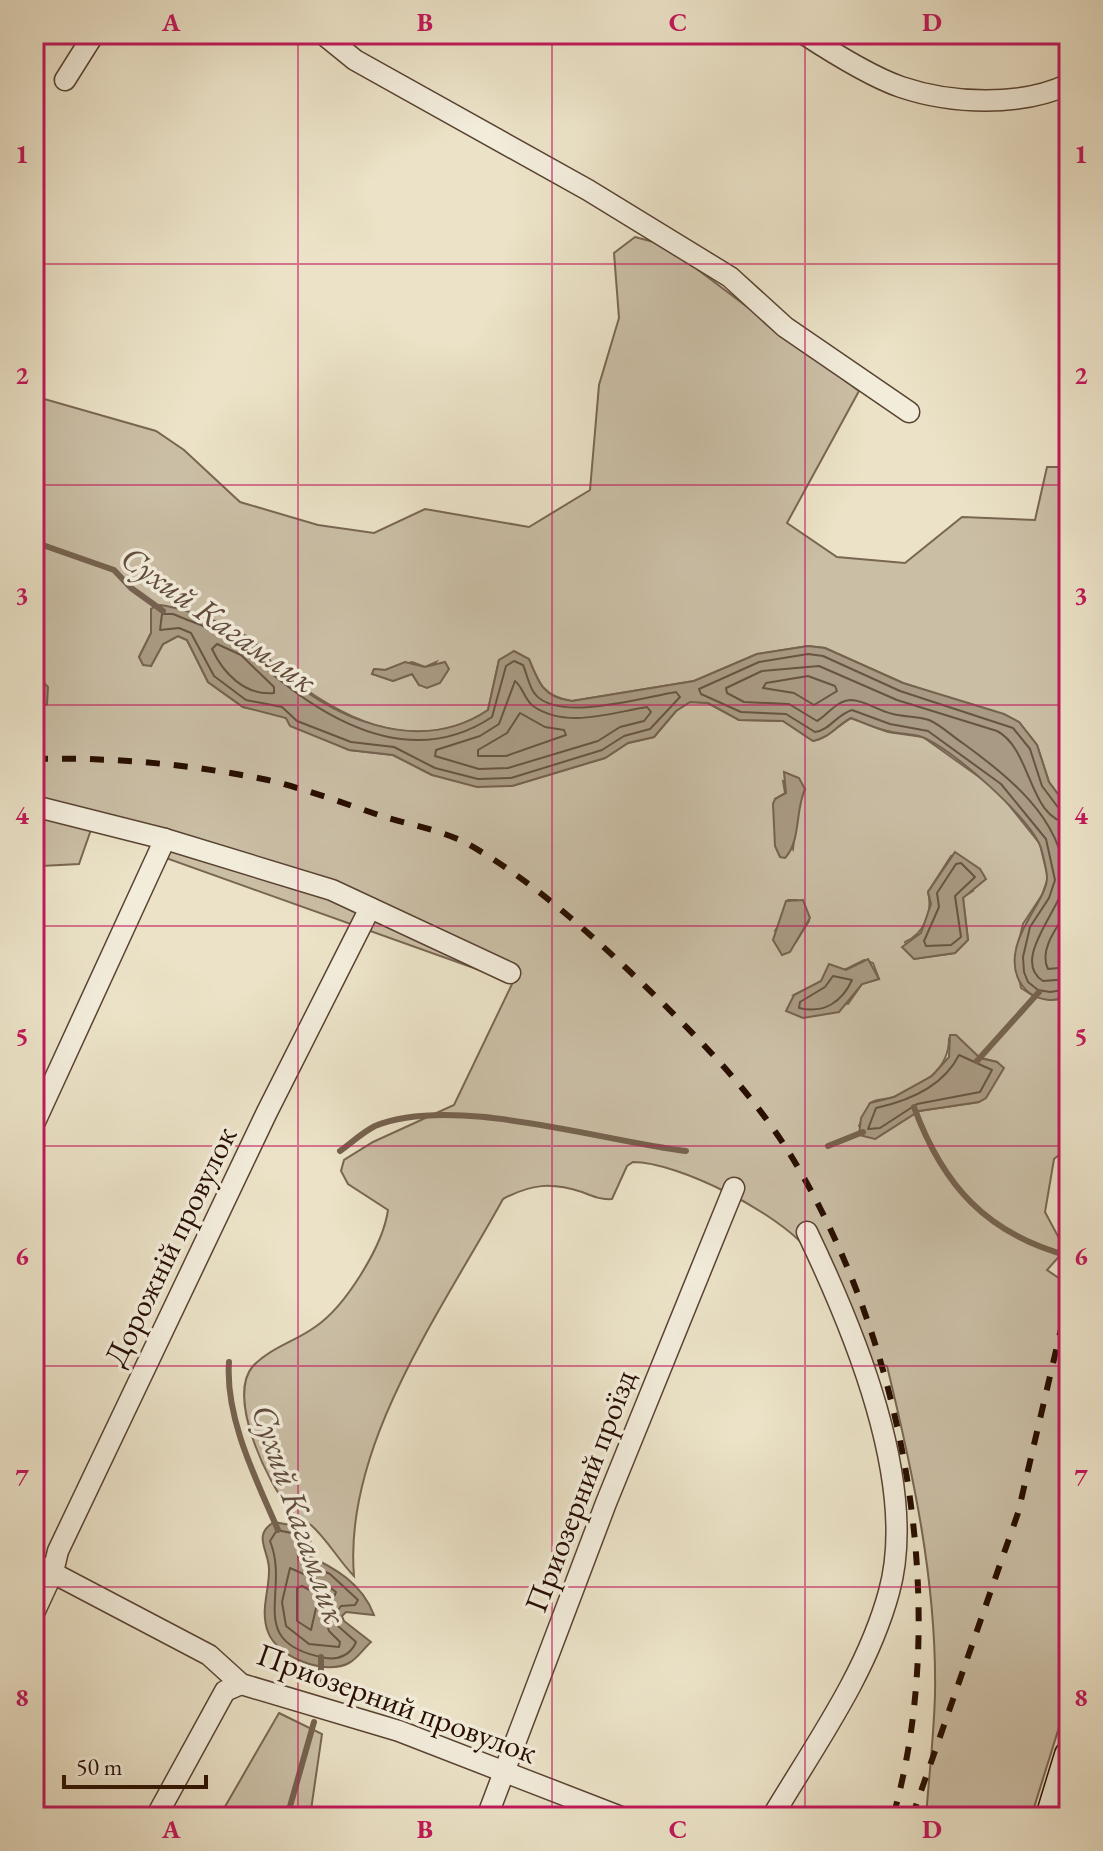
<svg xmlns="http://www.w3.org/2000/svg" width="1103" height="1851" font-family="'EB Garamond',serif">
<rect width="100%" height="100%" fill="#ebe2c7"/>
<filter id="stains"><feTurbulence type="fractalNoise" baseFrequency=".0025" numOctaves="4"/><feColorMatrix values="0 0 0 0 .2 0 0 0 0 .09 0 0 0 0 .02 0 0 0 .5 -.17"/></filter>
<radialGradient id="worn" r=".72"><stop offset=".6" stop-color="#630" stop-opacity="0"/><stop offset="1" stop-color="#630" stop-opacity=".3"/></radialGradient>
<g fill="#cabea5" stroke="#796652" stroke-width="2" fill-rule="evenodd">
<path d="M635,237L665,245L859,391L787,523L837,557L905,563L962,517L1035,520L1047,467H1069V809L1049,782L1037,745L1019,722L903,683L825,648L808,646L757,654L694,681L572,701C544,697 539,684 529,659L499,660L488,710C414,759 337,717 276,667C267,659 261,646 251,640C229,627 177,617 151,609V633L139,657L151,666L163,644L178,636L187,640L208,682L243,707L278,714L349,750L393,755L432,775L512,786L605,758L628,743L654,737L676,711L690,702L708,703L739,720L783,721L813,741C831,737 836,726 851,718L888,732L923,737L996,789L1040,844L1048,878L1042,895L1023,924L1015,957L1021,988L1035,997L1069,996V1147L1054,1159L1045,1212L1060,1240L1063,1252L1047,1270L1069,1285V1675L1061,1721L1031,1817H926C929,1776 934,1735 935,1694C937,1583 913,1473 887,1366L853,1363C843,1338 821,1266 807,1249C778,1213 678,1162 633,1162L627,1166L612,1199C601,1200 592,1196 582,1192C551,1182 531,1184 503,1199C442,1310 343,1446 354,1576C339,1561 327,1539 311,1525C304,1520 296,1518 291,1511C268,1484 226,1397 253,1366C270,1348 296,1341 315,1327C345,1307 383,1246 388,1210L348,1184L341,1171L344,1160L373,1142L454,1105L513,982L163,857L173,836L151,825L93,824L79,864L41,866L34,861V396L156,431L184,450L240,502L318,525L374,533L425,509L529,527L590,490L599,385L619,318L614,253ZM412,662L425,667L436,662L419,685L412,674L393,681L372,674L374,669L385,670ZM783,781L805,789L798,806L793,849L775,816V799L785,793ZM951,856L973,891L963,897L968,940L955,953L914,959L905,942C924,934 933,912 928,892ZM788,900H797L809,921L796,942L775,931L783,919ZM864,960L873,963L879,979L862,984L848,1004L794,995ZM949,1039L981,1058L997,1062L979,1102L919,1111L875,1139L859,1126L870,1103C878,1098 885,1100 894,1097C922,1086 949,1070 949,1039Z"/>
<path d="M279,1713L322,1734L310,1817H219Z"/>
</g>
<g fill="#a99a83" stroke="#75624f" stroke-width="2">
<path d="M157,605C179,606 235,626 253,641C261,647 266,657 273,664C328,718 418,757 488,710L499,660L514,651L529,659C539,684 544,698 572,701L694,681L757,654L808,646L825,648L903,683L1004,714L1019,722L1037,745L1049,782L1069,809V996C1039,1009 1011,988 1015,955C1018,926 1047,897 1047,878C1047,869 1043,856 1041,848C1032,819 950,747 922,737C913,734 901,734 892,732C878,730 865,723 851,718C836,726 831,737 813,741L783,721L739,720L708,703L690,702L676,711L654,737L628,743L605,758L512,786L477,787L432,775L393,755L349,750L290,726L286,718L243,707L208,682L187,640L178,636L163,644L151,666L143,665L139,657L151,633V609Z"/>
<path d="M405,662L425,667L445,662L449,669L440,683L427,688L419,685L412,674L393,681L372,674L374,669L385,670Z"/>
<path d="M34,678H40L48,687L47,704L43,706L34,702Z"/>
<path d="M784,772L799,778L805,789C795,811 801,841 785,858L780,857L775,846L773,804L775,799L786,793Z"/>
<path d="M955,852L980,869L986,879L963,898L968,940L955,953L914,959L902,947L921,933L931,904L928,892Z"/>
<path d="M803,900L810,918L790,952L782,955L773,940L786,901Z"/>
<path d="M868,959L879,979L862,984L839,1012L803,1018L786,1011L794,995L821,981L829,964L846,970Z"/>
<path d="M950,1035H956L980,1058L997,1062L1004,1068L986,1098L979,1102L919,1111L875,1139L859,1135L861,1118L870,1103L894,1097L932,1076L949,1057Z"/>
<path d="M274,1522L301,1527L311,1540L305,1554C335,1568 362,1583 374,1615L346,1612L342,1616L344,1621L371,1642C364,1648 357,1659 349,1663C325,1676 277,1657 268,1632C260,1611 269,1592 269,1571C270,1551 251,1536 274,1522Z"/>
</g>
<g fill="none" stroke-linecap="round" stroke-linejoin="round">
<g stroke="#685442" stroke-width="2">
<path d="M162,614H173C196,624 224,632 246,646C256,652 261,665 271,673C333,725 415,768 492,717L506,666L514,661L523,665C527,674 529,687 535,694C558,723 644,697 676,692L680,697L650,729L624,736L602,750L511,778L478,779L435,768L394,747L351,742L297,721L282,707L246,700L214,676L191,633L179,628L160,630Z"/>
<path d="M217,644L241,655L274,687V693C245,696 223,673 212,649Z"/>
<path d="M808,676L835,686L837,691L814,705L794,693L763,688L766,683Z"/>
<path d="M515,681C523,687 524,699 533,706C566,729 610,713 647,707L651,712L644,721L620,727L598,741L508,768L479,769L435,756L436,750L480,736L499,724Z"/>
<path d="M520,713L545,727L564,730L566,735L506,756H478V750L507,733Z"/>
<path d="M1069,813L1060,810L1042,786L1030,749L1013,728L900,691L823,656L808,654L759,662L699,689L701,694L741,712L786,714L815,732C830,730 836,715 852,710L890,724L928,731L1001,784L1046,839L1055,880L1049,898L1030,927L1023,957L1024,972L1028,982L1038,990L1050,992L1069,989"/>
<path d="M1069,823C1029,820 1032,749 997,731L897,700L819,666L762,671L726,688L727,693L744,702L789,704L817,721C828,715 836,700 852,700C866,701 879,711 893,714C904,717 917,716 929,720C941,725 953,737 964,744C1008,776 1060,817 1065,876C1068,903 1008,959 1043,981L1069,979"/>
<path d="M961,863L975,877L955,896L961,937L951,945L926,946L924,941L939,907L937,893L956,864Z"/>
<path d="M1069,908C1059,925 1038,949 1048,969L1069,967"/>
<path d="M833,976L852,980C842,1002 824,1014 799,1008L800,1002L825,987Z"/>
<path d="M959,1055L992,1070L980,1092L917,1104L880,1128L868,1129L876,1108C908,1101 943,1087 959,1055Z"/>
<path d="M277,1530L296,1534L301,1541L297,1552L299,1560L330,1574L358,1600L355,1605L341,1606L335,1614L338,1626L356,1642C351,1654 340,1660 326,1658C243,1643 291,1593 270,1541Z"/>
<path d="M290,1568L324,1583L336,1592L325,1618L329,1631L340,1642L339,1647L309,1644L286,1626L282,1602Z"/>
<path d="M302,1586L319,1595L311,1630L297,1621V1588Z"/>
</g>
<g stroke="#75624f" stroke-width="6">
<path d="M34,542L114,570L131,588L163,611"/>
<path d="M977,1061L1039,992"/>
<path d="M914,1107C943,1186 987,1234 1069,1256"/>
<path d="M828,1146L863,1132"/>
<path d="M340,1151C351,1143 363,1132 375,1126C454,1094 601,1141 686,1151"/>
<path d="M229,1362C225,1418 256,1479 278,1530"/>
<path d="M321,1657V1684"/>
<path d="M287,1817L314,1722"/>
</g>
<g stroke="#594332" stroke-width="23">
<g id="street">
<path d="M323,34L355,60L588,190L730,277L785,327L909,412"/>
<path d="M804,34C830,51 872,77 901,87C951,104 1021,107 1069,84"/>
<path d="M65,80L94,34"/>
<path d="M34,806L165,839L332,890L510,973"/>
<path d="M34,1124L165,839"/>
<path d="M34,1563L209,1655L241,1684L399,1731L621,1817"/>
<path d="M34,1613L53,1572L58,1551L267,1112L370,908"/>
<path d="M156,1817L225,1691L241,1684"/>
<path d="M487,1817L606,1503L734,1188"/>
<path d="M772,1817C815,1745 867,1673 889,1592C919,1484 853,1328 807,1232"/>
</g>
</g>
<g stroke="#280e00" stroke-width="31">
<path id="secondary" d="M1050,1817L1069,1755"/>
</g>
<use href="#street" stroke="#f2ecdb" stroke-width="20"/>
<use href="#secondary" stroke="#f2ecdb" stroke-width="28"/>
<g stroke="#280e00" stroke-width="6" stroke-dasharray="14 14" stroke-linecap="butt">
<path d="M34,759C111,757 188,764 263,779C304,788 345,804 385,817C411,825 444,831 468,844C526,877 576,921 624,966C687,1026 752,1089 796,1164C905,1349 952,1608 893,1817"/>
<path d="M912,1817L1018,1513L1069,1295"/>
</g>
</g>
<path fill="none" stroke="#c2185b" stroke-width="2" stroke-opacity="0.55" d="M298,34V1817M552,34V1817M805,34V1817M34,264H1069M34,485H1069M34,705H1069M34,926H1069M34,1146H1069M34,1366H1069M34,1587H1069"/>
<g text-anchor="middle" stroke-width="7" stroke-linejoin="round" paint-order="stroke">
<g font-size="32" fill="#280e00" stroke="#f2ecdb">
<text transform="translate(170 1246) rotate(-64)" y="11">Дорожній провулок</text>
<text transform="translate(580 1491) rotate(-69)" y="11">Приозерний проїзд</text>
<text transform="translate(397 1703) rotate(20)" y="11">Приозерний провулок</text>
</g>
<g font-size="34" font-style="italic" fill="#624d3b" stroke="#f2ecdb">
<text transform="translate(219 619) rotate(35)" y="12">Сухий Кагамлик</text>
<text transform="translate(300 1514) rotate(71)" y="12">Сухий Кагамлик</text>
</g>
</g>
<rect width="1103" height="1851" fill="none" stroke="#ebe2c7" stroke-width="88"/>
<path d="M64 1775v12h142v-12" fill="none" stroke="#280e00" stroke-width="4"/>
<text x="76" y="1775" font-size="24" fill="#280e00" stroke="#f2ecdb" stroke-width="6" paint-order="stroke">50 m</text>
<rect x="44" y="44" width="1015" height="1763" fill="none" stroke="#c2185b" stroke-width="3"/>
<g font-size="26" text-anchor="middle" font-weight="bold" fill="#c2185b">
<text x="171" y="31">A</text>
<text x="425" y="31">B</text>
<text x="678" y="31">C</text>
<text x="932" y="31">D</text>
<text x="22" y="163">1</text>
<text x="1081" y="163">1</text>
<text x="22" y="384">2</text>
<text x="1081" y="384">2</text>
<text x="22" y="604">3</text>
<text x="1081" y="604">3</text>
<text x="22" y="824">4</text>
<text x="1081" y="824">4</text>
<text x="22" y="1045">5</text>
<text x="1081" y="1045">5</text>
<text x="22" y="1265">6</text>
<text x="1081" y="1265">6</text>
<text x="22" y="1486">7</text>
<text x="1081" y="1486">7</text>
<text x="22" y="1706">8</text>
<text x="1081" y="1706">8</text>
<text x="171" y="1838">A</text>
<text x="425" y="1838">B</text>
<text x="678" y="1838">C</text>
<text x="932" y="1838">D</text>
</g>
<rect width="100%" height="100%" filter="url(#stains)"/>
<rect width="100%" height="100%" fill="url(#worn)"/>
</svg>
